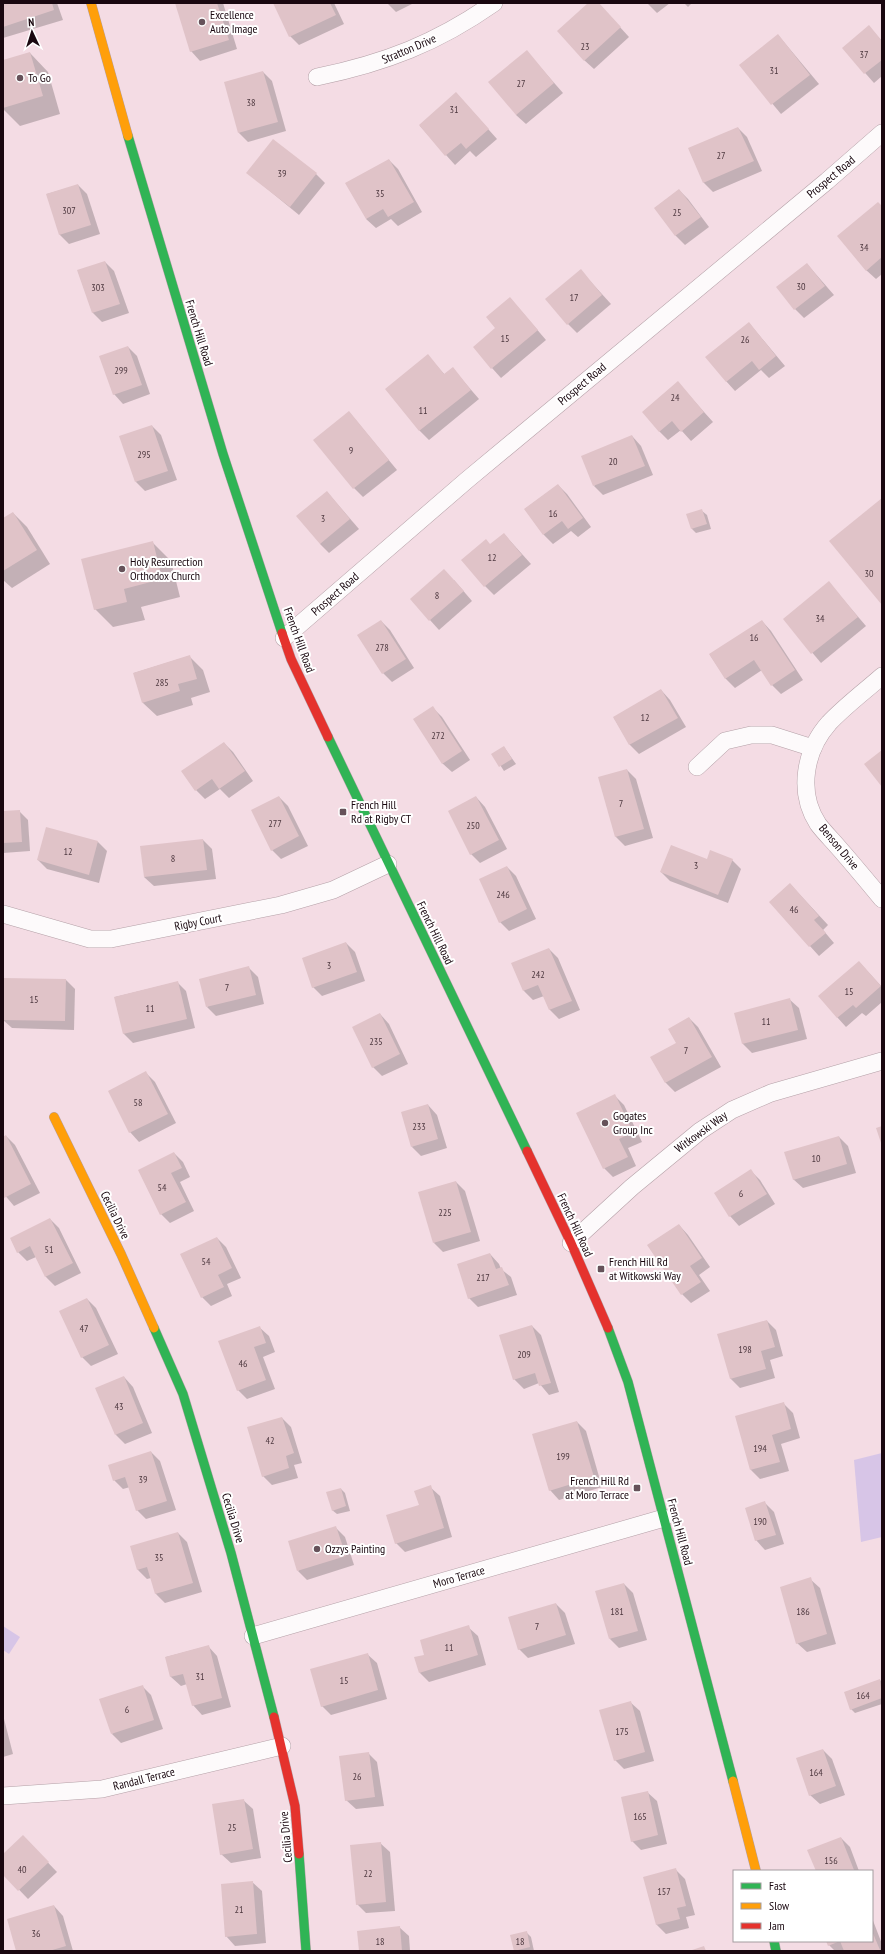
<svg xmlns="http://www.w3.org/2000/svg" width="885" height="1954" font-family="'PT Sans Narrow',sans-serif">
<rect width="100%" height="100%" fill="#f4dce4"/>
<g fill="#d7c5e7">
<path d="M882,1453V1537L861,1542L854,1460Z"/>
<path d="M3,1626L20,1637L9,1654L3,1650Z"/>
</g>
<g fill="#0003">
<path d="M8,3H57L63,20L3,38V5Z"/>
<path d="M176,3H223L237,49L200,61L191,51Z"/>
<path d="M274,3H334L344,24L299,45L290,36Z"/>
<path d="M387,3H414L396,12Z"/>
<path d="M590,3H598L629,37L594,69L584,60Z"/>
<path d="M647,3H670L657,13Z"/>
<path d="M684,3H692L688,7Z"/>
<path d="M869,27L882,41V76L874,83L843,48Z"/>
<path d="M778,35L819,84L781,114L740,65Z"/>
<path d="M527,52L563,93L526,124L516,115Z"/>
<path d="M30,53L48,72L60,114L20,126L3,109V61Z"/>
<path d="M263,72L272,81L286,131L248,142L239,133Z"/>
<path d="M465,103L497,139L476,157L470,151L455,165L420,126Z"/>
<path d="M738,128L747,137L762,171L713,192L704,183L689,149Z"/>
<path d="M389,160L398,169L422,212L398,226L391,219L376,228L366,219Z"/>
<path d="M248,173L316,174L325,183L299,215Z"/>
<path d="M78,185L87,194L100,234L69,244L60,235L47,194Z"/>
<path d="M679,190L688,199L709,227L685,245L676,236L655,208Z"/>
<path d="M882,207V274L876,279L866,270Z"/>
<path d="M105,262L114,271L129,313L102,322L93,313L78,271Z"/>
<path d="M807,264L834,295L804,318L795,309Z"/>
<path d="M580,270L611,304L577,333L568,324Z"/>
<path d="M510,298L546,340L501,378L492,368Z"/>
<path d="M749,323L785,366L769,378L761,370L735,391L726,381Z"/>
<path d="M128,347L137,356L150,394L123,404L114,394Z"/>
<path d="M428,356L445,375L453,369L479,399L429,440L419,430Z"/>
<path d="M678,383L713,422L691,441L681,430L668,440L659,431Z"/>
<path d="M349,412L397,470L363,497L354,488Z"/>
<path d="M152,426L161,435L177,480L145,491L136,482Z"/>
<path d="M632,436L641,446L653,475L603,495L594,486Z"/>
<path d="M558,485L567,494L591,527L578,537L571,531L553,544L544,535L525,509Z"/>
<path d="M327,492L359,529L329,553L320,544Z"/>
<path d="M702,511L707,515L711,529L696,533L692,529L688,515Z"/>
<path d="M13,513L27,527L50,564L12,588L3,580V520Z"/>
<path d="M504,534L531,564L494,595L485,586L491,545Z"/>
<path d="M152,542L171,561L180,597L141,607L145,620L113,627L95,609Z"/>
<path d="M454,580L472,601L439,630L411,599Z"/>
<path d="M829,583L866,626L821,663L784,619Z"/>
<path d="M381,621L390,630L414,668L392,682L383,673Z"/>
<path d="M762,621L771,631L803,680L781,694L772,685L762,670L735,688L726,679L710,655Z"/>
<path d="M189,656L203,670L210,692L191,698L193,705L157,716L143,703L134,673Z"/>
<path d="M661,690L670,700L686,727L639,754L630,745L614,718Z"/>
<path d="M433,708L442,717L470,760L452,772L442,763Z"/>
<path d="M224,743L233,752L253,781L229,798L220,789L205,799L196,790Z"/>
<path d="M504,747L516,764L504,771L493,754Z"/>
<path d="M627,770L636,779L653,838L625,846L616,837L599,778Z"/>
<path d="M279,797L288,806L308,846L281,859L272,850Z"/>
<path d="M476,797L485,807L507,849L480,863L471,854Z"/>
<path d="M19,811L28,820L30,851L3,853V812Z"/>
<path d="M203,840L212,849L216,879L154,886L144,877Z"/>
<path d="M98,842L107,851L99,883L47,869L38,860Z"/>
<path d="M707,860H732L741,869L728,903L670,881L661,872Z"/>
<path d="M507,867L516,876L536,919L509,931L500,922Z"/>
<path d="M790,884L828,925L823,930L834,943L819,956L770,902Z"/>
<path d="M346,943L355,952L365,981L322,996L313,987Z"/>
<path d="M549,949L558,958L580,1010L559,1019L550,1010L544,996L533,1000L524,991L513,964Z"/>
<path d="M859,962L882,987V1002L866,1016L862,1013L846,1027L837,1017Z"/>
<path d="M248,967L258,977L264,1004L216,1016L207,1007Z"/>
<path d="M66,980L75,989L74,1030L12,1028L3,1020V994Z"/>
<path d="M177,982L186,991L195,1028L133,1043L124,1034L115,997Z"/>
<path d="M789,999L799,1008L807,1039L752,1053L743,1044L735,1014Z"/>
<path d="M380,1014L389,1024L408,1064L382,1076L373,1067Z"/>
<path d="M689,1018L698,1027L721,1067L675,1092L666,1083L652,1058L677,1044Z"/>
<path d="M146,1073L155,1082L176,1123L139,1142L130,1132Z"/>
<path d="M615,1096L624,1105L642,1142L628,1148L636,1166L613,1177L604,1168Z"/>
<path d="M428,1105L437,1115L447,1148L421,1156L412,1147Z"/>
<path d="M6,1136L15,1145L40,1193L14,1206L3,1193V1138Z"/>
<path d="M839,1137L848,1146L856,1173L803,1188L793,1179Z"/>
<path d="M174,1153L183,1162L190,1177L180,1182L194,1211L170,1223L161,1214Z"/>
<path d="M751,1171L760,1180L775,1204L739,1226L730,1216L716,1193Z"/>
<path d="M456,1182L465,1191L480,1241L443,1252L434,1243Z"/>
<path d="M50,1219L59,1228L81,1273L55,1286L46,1277L36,1257L27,1261L18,1252Z"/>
<path d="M679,1225L688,1235L710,1267L699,1275L710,1291L691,1303L682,1294Z"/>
<path d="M217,1238L226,1247L241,1278L227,1284L232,1296L211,1306L202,1297Z"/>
<path d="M490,1254L499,1264L501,1269L511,1277L517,1295L478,1307L469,1298Z"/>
<path d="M87,1299L96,1308L118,1354L91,1366L82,1357Z"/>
<path d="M767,1321L776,1330L783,1356L770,1360L775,1378L740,1388L730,1378Z"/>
<path d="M532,1326L541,1335L559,1392L549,1395L539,1383L524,1389L514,1379Z"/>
<path d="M259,1327L269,1336L275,1352L263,1357L275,1389L247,1399L238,1390Z"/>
<path d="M124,1377L133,1387L152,1433L125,1444L116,1435Z"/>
<path d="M783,1403L793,1413L800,1438L781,1444L789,1471L760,1479L751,1470L736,1417Z"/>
<path d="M282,1418L291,1427L302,1463L294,1465L298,1478L272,1485L263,1476Z"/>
<path d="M577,1422L586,1431L602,1487L559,1500L550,1490Z"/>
<path d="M151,1452L160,1461L176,1510L146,1519L137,1510L130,1487L123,1489L114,1480Z"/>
<path d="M430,1487L440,1496L452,1537L405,1552L396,1543Z"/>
<path d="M341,1489L345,1493L350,1511L337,1514L332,1510Z"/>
<path d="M765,1503L774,1512L784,1544L765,1550L756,1540Z"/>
<path d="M336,1528L345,1537L354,1565L307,1580L298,1571Z"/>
<path d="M178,1533L187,1542L202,1592L165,1603L156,1594L151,1578L147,1579L138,1570L131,1547Z"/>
<path d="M810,1579L820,1588L836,1644L807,1652L797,1643Z"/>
<path d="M624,1584L633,1593L647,1640L619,1648L610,1639Z"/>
<path d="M556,1604L565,1613L575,1644L528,1658L519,1649Z"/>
<path d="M468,1627L478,1636L486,1665L429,1682L420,1673L425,1655Z"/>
<path d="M208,1646L217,1656L231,1707L202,1715L193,1705L187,1684L181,1686L171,1677L166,1657Z"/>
<path d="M367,1654L377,1663L387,1699L331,1715L322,1706Z"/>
<path d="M880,1680L882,1682V1704L855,1713L851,1709Z"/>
<path d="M142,1686L151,1695L163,1729L121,1743L112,1734Z"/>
<path d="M630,1702L640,1711L654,1761L624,1769L615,1760Z"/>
<path d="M3,1715L13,1754L3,1757Z"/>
<path d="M823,1750L832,1759L845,1795L820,1804L810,1795Z"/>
<path d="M368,1753L377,1762L384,1806L356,1809L346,1800Z"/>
<path d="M647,1792L657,1801L667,1844L641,1850L632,1841Z"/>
<path d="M243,1800L253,1809L261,1858L231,1863L221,1854Z"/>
<path d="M841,1838L850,1847L859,1871H817L809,1850Z"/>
<path d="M380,1843L390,1852L395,1911L366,1913L357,1904Z"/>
<path d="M32,1846L57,1872L28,1899L3,1873V1856Z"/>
<path d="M676,1870L685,1879L695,1915L686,1917L689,1928L666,1934L656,1924Z"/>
<path d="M252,1882L262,1891L266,1943L235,1946L226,1936Z"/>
<path d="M54,1906L63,1916L73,1951H17Z"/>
<path d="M872,1918L882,1944V1951H835L829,1945L827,1941H872Z"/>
<path d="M399,1927L409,1936L410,1951H360Z"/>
<path d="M527,1933L531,1937L534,1951H515Z"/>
</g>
<g fill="#e0c3c8">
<path d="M5,3H52L54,10L3,27V4Z"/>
<path d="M175,3H217L229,40L190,52Z"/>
<path d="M273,3H330L336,15L289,37Z"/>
<path d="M588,3H599L621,27L584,61L557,31Z"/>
<path d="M869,25L882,41V60L864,74L842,48Z"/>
<path d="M778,34L810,75L771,105L739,65Z"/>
<path d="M527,50L554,83L516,115L488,82Z"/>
<path d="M30,52L43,96L3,108V60Z"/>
<path d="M263,71L278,122L238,133L224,82Z"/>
<path d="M456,92L489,129L466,149L461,143L445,156L419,125Z"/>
<path d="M738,127L754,161L703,183L688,148Z"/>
<path d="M273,139L317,173L290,207L246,173Z"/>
<path d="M389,159L414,202L388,217L383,209L366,219L345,183Z"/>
<path d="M78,184L91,225L59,235L46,194Z"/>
<path d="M679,189L701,217L675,236L654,208Z"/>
<path d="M878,202L882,206V257L866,271L837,236Z"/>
<path d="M105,261L120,304L92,313L77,270Z"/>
<path d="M807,263L825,286L794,310L776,287Z"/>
<path d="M581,269L602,295L567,325L545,299Z"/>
<path d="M510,297L538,330L491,369L473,347L495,328L486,317Z"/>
<path d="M749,322L776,356L759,370L752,361L726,382L705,357Z"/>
<path d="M128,346L142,385L113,395L99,356Z"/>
<path d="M428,354L444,374L453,367L471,390L419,431L385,389Z"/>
<path d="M678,381L704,412L681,432L672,421L659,432L642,412Z"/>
<path d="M349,411L389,460L353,489L313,440Z"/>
<path d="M152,425L168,471L135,482L119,436Z"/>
<path d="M632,435L645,466L593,486L581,456Z"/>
<path d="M558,484L583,518L568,529L562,521L543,535L524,509Z"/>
<path d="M327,491L350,519L320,544L296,516Z"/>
<path d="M882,498V605L829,541Z"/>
<path d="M702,509L707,524L691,529L686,514Z"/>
<path d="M13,512L37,550L3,571V518Z"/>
<path d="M504,533L522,555L484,587L461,560L486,539L490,544Z"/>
<path d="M153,541L162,579L124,589L127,602L94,610L81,559Z"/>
<path d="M444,569L464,591L429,621L410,599Z"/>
<path d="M829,581L858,617L811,654L783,619Z"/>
<path d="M381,620L406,659L382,674L357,635Z"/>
<path d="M762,620L795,670L771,686L754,660L725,679L709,654Z"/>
<path d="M190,655L197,679L178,684L180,691L142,703L133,673Z"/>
<path d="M661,689L678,718L629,745L613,717Z"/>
<path d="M433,706L462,751L442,764L413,719Z"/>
<path d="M224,742L245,771L219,789L212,779L195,791L181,771Z"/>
<path d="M504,746L512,759L499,767L491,754Z"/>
<path d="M882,750V787L864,764Z"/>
<path d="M627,769L644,829L615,837L598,777Z"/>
<path d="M279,796L299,836L271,851L251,810Z"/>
<path d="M476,796L499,840L470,855L448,811Z"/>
<path d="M20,810L22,842L3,843V811Z"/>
<path d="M46,827L98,841L89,875L37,860Z"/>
<path d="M203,839L207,870L144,877L140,846Z"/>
<path d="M671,845L707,859L710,850L733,859L718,895L660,872Z"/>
<path d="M507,866L527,909L499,923L479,879Z"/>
<path d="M790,883L819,916L814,920L826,933L809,947L769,902Z"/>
<path d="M346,942L357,972L312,988L302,958Z"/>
<path d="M549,948L572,1001L549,1010L538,985L523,991L511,963Z"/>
<path d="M859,961L881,986L856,1008L853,1005L837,1018L818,996Z"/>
<path d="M249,966L256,995L206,1007L199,979Z"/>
<path d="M3,978L66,979L65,1021L3,1020Z"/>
<path d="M178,981L187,1019L123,1034L114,997Z"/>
<path d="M790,998L798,1030L742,1044L734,1013Z"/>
<path d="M380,1013L400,1054L372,1068L352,1027Z"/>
<path d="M689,1017L712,1057L665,1083L650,1057L676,1043L668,1029Z"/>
<path d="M146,1071L168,1114L129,1133L108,1091Z"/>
<path d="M615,1094L633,1132L619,1139L628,1157L603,1169L576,1113Z"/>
<path d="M428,1104L438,1139L411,1147L401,1112Z"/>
<path d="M882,1126V1146L876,1128Z"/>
<path d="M6,1135L31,1184L4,1198L3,1137Z"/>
<path d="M839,1136L847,1164L793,1180L784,1152Z"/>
<path d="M174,1152L182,1168L171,1173L186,1202L160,1215L138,1170Z"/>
<path d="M751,1169L767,1194L729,1217L714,1193Z"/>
<path d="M456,1181L471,1232L433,1243L418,1192Z"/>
<path d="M50,1218L73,1263L45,1277L30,1246L17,1253L10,1238Z"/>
<path d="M679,1224L702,1258L690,1266L701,1282L681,1295L647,1245Z"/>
<path d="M217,1237L232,1268L218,1275L224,1287L201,1298L180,1254Z"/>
<path d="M490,1253L496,1269L502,1267L509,1285L468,1299L457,1264Z"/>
<path d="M87,1298L109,1345L81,1358L59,1311Z"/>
<path d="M767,1320L775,1347L761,1351L766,1369L730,1379L717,1334Z"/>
<path d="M532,1325L551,1383L539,1386L535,1373L513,1380L499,1335Z"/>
<path d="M260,1326L266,1343L254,1347L266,1380L237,1391L218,1341Z"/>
<path d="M124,1376L143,1423L115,1435L95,1388Z"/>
<path d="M784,1402L791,1429L772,1435L780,1462L750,1470L735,1416Z"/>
<path d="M282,1417L294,1453L286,1456L289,1468L262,1477L247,1427Z"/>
<path d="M577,1421L594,1477L549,1491L532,1434Z"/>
<path d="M151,1451L167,1501L136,1511L125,1477L113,1481L108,1465Z"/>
<path d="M431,1485L444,1528L395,1544L386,1515L419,1505L414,1491Z"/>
<path d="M341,1488L346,1506L332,1511L326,1492Z"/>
<path d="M765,1501L776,1535L755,1541L745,1508Z"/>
<path d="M336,1526L346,1556L297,1571L288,1541Z"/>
<path d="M178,1532L193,1583L155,1594L147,1567L137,1570L130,1546Z"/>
<path d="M811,1577L827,1634L796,1644L780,1587Z"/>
<path d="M624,1583L638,1631L609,1639L595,1591Z"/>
<path d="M556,1603L566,1635L518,1650L508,1617Z"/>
<path d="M469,1625L478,1655L419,1673L414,1657L424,1655L420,1640Z"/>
<path d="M209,1645L222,1698L192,1706L183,1674L170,1677L165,1657Z"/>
<path d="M368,1653L378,1690L321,1707L310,1669Z"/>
<path d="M880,1679L882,1698L850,1710L844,1692Z"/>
<path d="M143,1685L154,1720L111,1734L99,1699Z"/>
<path d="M631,1701L645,1752L614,1761L599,1710Z"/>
<path d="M823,1749L836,1786L809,1796L796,1758Z"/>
<path d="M369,1752L375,1797L345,1801L339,1756Z"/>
<path d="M648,1791L658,1835L631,1842L621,1797Z"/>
<path d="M244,1799L253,1849L220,1855L212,1804Z"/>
<path d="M23,1835L49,1862L18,1891L3,1875V1854Z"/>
<path d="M841,1837L854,1870L816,1871L807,1850Z"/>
<path d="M381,1842L386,1902L356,1905L350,1845Z"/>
<path d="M676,1868L686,1906L677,1908L680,1919L656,1925L643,1877Z"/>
<path d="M253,1881L257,1934L225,1937L221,1884Z"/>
<path d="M54,1905L66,1946L49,1951H16L7,1919Z"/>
<path d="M400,1926L402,1951H359L357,1931Z"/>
<path d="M527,1931L530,1947L514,1951L510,1935Z"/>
<path d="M872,1931L880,1950L877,1951H844L840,1941L828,1946L826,1941H872Z"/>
<path d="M704,1946L706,1951H689Z"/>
</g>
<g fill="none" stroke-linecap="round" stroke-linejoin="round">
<g stroke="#b4a0a7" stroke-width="18">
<g id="street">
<path d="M317,77C385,63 437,43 494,3"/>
<path d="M284,638L467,480L827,181L882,133"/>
<path d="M882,676C865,691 845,706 829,723C805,750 797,792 818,824C824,832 832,840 838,847C853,864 867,881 882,899"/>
<path d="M697,767L725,741L751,735H772L813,748"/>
<path d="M3,914L90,939H111L281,905L333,890L388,864"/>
<path d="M571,1243L632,1187L700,1131L732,1110L771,1093L882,1061"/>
<path d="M253,1636L664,1518"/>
<path d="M3,1796L102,1789L282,1746"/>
</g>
</g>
<g stroke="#b4a0a7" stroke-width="10">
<g id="fast">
<path d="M128,136L223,454L282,633"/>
<path d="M328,737L527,1151"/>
<path d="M154,1328L183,1394L231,1553L274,1717"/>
<path d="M608,1328L628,1382L733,1781"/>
<path d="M299,1854L306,1951"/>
<path d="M774,1941L776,1951"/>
</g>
</g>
<g stroke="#b4a0a7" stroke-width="10">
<g id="slow">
<path d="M91,3L128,136"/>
<path d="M54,1117L121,1254L154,1328"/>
<path d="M733,1781L756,1871"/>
</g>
</g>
<g stroke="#b4a0a7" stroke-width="10">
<g id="jam">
<path d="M282,633L291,659L328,737"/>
<path d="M527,1151L571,1243L608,1328"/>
<path d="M274,1717L295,1806L299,1854"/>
</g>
</g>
<use href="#street" stroke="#fdfafb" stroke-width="17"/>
<use href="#fast" stroke="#30b455" stroke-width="9"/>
<use href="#slow" stroke="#ff9f0a" stroke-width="9"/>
<use href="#jam" stroke="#e5322d" stroke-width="9"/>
</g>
<g fill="#66525a" stroke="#fff" stroke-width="1.5">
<circle cx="202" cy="22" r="4"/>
<circle cx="20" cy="78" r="4"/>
<circle cx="122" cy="569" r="4"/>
<rect x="339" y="808" width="8" height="8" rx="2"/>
<circle cx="605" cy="1123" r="4"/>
<rect x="597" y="1265" width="8" height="8" rx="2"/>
<rect x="633" y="1484" width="8" height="8" rx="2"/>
<circle cx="317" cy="1549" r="4"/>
</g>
<g text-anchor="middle" stroke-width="4" stroke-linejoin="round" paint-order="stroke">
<g font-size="10" fill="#4d383f">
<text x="585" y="50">23</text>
<text x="864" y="58">37</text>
<text x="774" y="74">31</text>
<text x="521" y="87">27</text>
<text x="251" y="106">38</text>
<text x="454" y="113">31</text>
<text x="721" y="159">27</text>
<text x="282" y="177">39</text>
<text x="380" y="197">35</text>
<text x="69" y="214">307</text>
<text x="677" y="216">25</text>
<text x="864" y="251">34</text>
<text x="801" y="290">30</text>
<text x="98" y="291">303</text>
<text x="574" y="301">17</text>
<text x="505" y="342">15</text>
<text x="745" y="343">26</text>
<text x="121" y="374">299</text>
<text x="675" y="401">24</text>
<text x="423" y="414">11</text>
<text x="351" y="454">9</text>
<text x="144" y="458">295</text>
<text x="613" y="465">20</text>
<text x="553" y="517">16</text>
<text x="323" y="522">3</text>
<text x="492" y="561">12</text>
<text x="869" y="577">30</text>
<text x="437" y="599">8</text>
<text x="820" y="622">34</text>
<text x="754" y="641">16</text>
<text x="382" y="651">278</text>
<text x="162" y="686">285</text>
<text x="645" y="721">12</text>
<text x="438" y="739">272</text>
<text x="621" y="807">7</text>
<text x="275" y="827">277</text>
<text x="473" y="829">250</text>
<text x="68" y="855">12</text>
<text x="173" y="862">8</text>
<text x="696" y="869">3</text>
<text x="503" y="898">246</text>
<text x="794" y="913">46</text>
<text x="329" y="969">3</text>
<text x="538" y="978">242</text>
<text x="227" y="991">7</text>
<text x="849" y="995">15</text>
<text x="34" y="1003">15</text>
<text x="150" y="1012">11</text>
<text x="766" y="1025">11</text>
<text x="376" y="1045">235</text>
<text x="686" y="1054">7</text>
<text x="138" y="1106">58</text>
<text x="419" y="1130">233</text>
<text x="816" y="1162">10</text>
<text x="162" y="1191">54</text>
<text x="741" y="1197">6</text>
<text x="445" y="1216">225</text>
<text x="49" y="1253">51</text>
<text x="206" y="1265">54</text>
<text x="483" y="1281">217</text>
<text x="84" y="1332">47</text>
<text x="745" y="1353">198</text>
<text x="524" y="1358">209</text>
<text x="243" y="1367">46</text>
<text x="119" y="1410">43</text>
<text x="270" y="1444">42</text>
<text x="760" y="1452">194</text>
<text x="563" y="1460">199</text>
<text x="143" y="1483">39</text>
<text x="760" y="1525">190</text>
<text x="159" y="1561">35</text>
<text x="617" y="1615">181</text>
<text x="803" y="1615">186</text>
<text x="537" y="1630">7</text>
<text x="449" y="1651">11</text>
<text x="200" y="1680">31</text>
<text x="344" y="1684">15</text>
<text x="863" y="1699">164</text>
<text x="127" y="1713">6</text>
<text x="622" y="1735">175</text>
<text x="816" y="1776">164</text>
<text x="357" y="1780">26</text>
<text x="640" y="1820">165</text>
<text x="232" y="1831">25</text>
<text x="831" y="1864">156</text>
<text x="22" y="1873">40</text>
<text x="368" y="1877">22</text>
<text x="664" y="1895">157</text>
<text x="239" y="1913">21</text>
<text x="36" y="1937">36</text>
<text x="380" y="1945">18</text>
<text x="520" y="1945">18</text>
</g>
<g font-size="12" fill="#19070f" stroke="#fff" text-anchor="start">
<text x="210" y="19">Excellence<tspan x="210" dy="14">Auto Image</tspan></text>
<text x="28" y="82">To Go</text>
<text x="130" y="566">Holy Resurrection<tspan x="130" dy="14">Orthodox Church</tspan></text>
<text x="351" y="809">French Hill<tspan x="351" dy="14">Rd at Rigby CT</tspan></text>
<text x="613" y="1120">Gogates<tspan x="613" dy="14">Group Inc</tspan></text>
<text x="609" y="1266">French Hill Rd<tspan x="609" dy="14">at Witkowski Way</tspan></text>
<text x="629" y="1485" text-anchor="end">French Hill Rd<tspan x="629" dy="14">at Moro Terrace</tspan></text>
<text x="325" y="1553">Ozzys Painting</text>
</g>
<g font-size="12" fill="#19070f" stroke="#fff">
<text transform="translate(409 49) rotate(-23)" y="4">Stratton Drive</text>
<text transform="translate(831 177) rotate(-40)" y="4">Prospect Road</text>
<text transform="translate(199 333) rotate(73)" y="4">French Hill Road</text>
<text transform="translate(582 384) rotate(-40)" y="4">Prospect Road</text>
<text transform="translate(335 594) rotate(-41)" y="4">Prospect Road</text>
<text transform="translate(299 640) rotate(70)" y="4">French Hill Road</text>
<text transform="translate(839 847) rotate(50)" y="4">Benson Drive</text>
<text transform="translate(198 922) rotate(-11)" y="4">Rigby Court</text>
<text transform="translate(435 933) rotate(64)" y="4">French Hill Road</text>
<text transform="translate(701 1132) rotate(-36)" y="4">Witkowski Way</text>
<text transform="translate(115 1215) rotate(64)" y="4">Cecilia Drive</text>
<text transform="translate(575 1225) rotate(65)" y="4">French Hill Road</text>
<text transform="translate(233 1518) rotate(73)" y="4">Cecilia Drive</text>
<text transform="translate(680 1532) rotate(75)" y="4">French Hill Road</text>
<text transform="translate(459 1577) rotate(-16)" y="4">Moro Terrace</text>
<text transform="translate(144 1779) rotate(-14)" y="4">Randall Terrace</text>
<text transform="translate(286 1837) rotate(-95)" y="4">Cecilia Drive</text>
</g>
</g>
<rect width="885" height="1954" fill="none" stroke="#19070f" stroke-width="8"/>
<rect x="733" y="1870" width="140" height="72" fill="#ffffff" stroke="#a39c9f"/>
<rect x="741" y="1883" width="20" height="6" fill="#30b455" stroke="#a39c9f"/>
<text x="769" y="1890" font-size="12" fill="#19070f">Fast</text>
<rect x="741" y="1903" width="20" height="6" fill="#ff9f0a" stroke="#a39c9f"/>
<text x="769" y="1910" font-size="12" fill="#19070f">Slow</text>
<rect x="741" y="1923" width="20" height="6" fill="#e5322d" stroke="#a39c9f"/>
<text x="769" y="1930" font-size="12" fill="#19070f">Jam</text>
<g transform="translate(32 32) rotate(356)" stroke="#ffffff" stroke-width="3" paint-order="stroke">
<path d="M0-3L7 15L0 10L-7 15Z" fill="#19070f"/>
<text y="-6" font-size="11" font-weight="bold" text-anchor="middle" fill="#19070f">N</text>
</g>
</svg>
